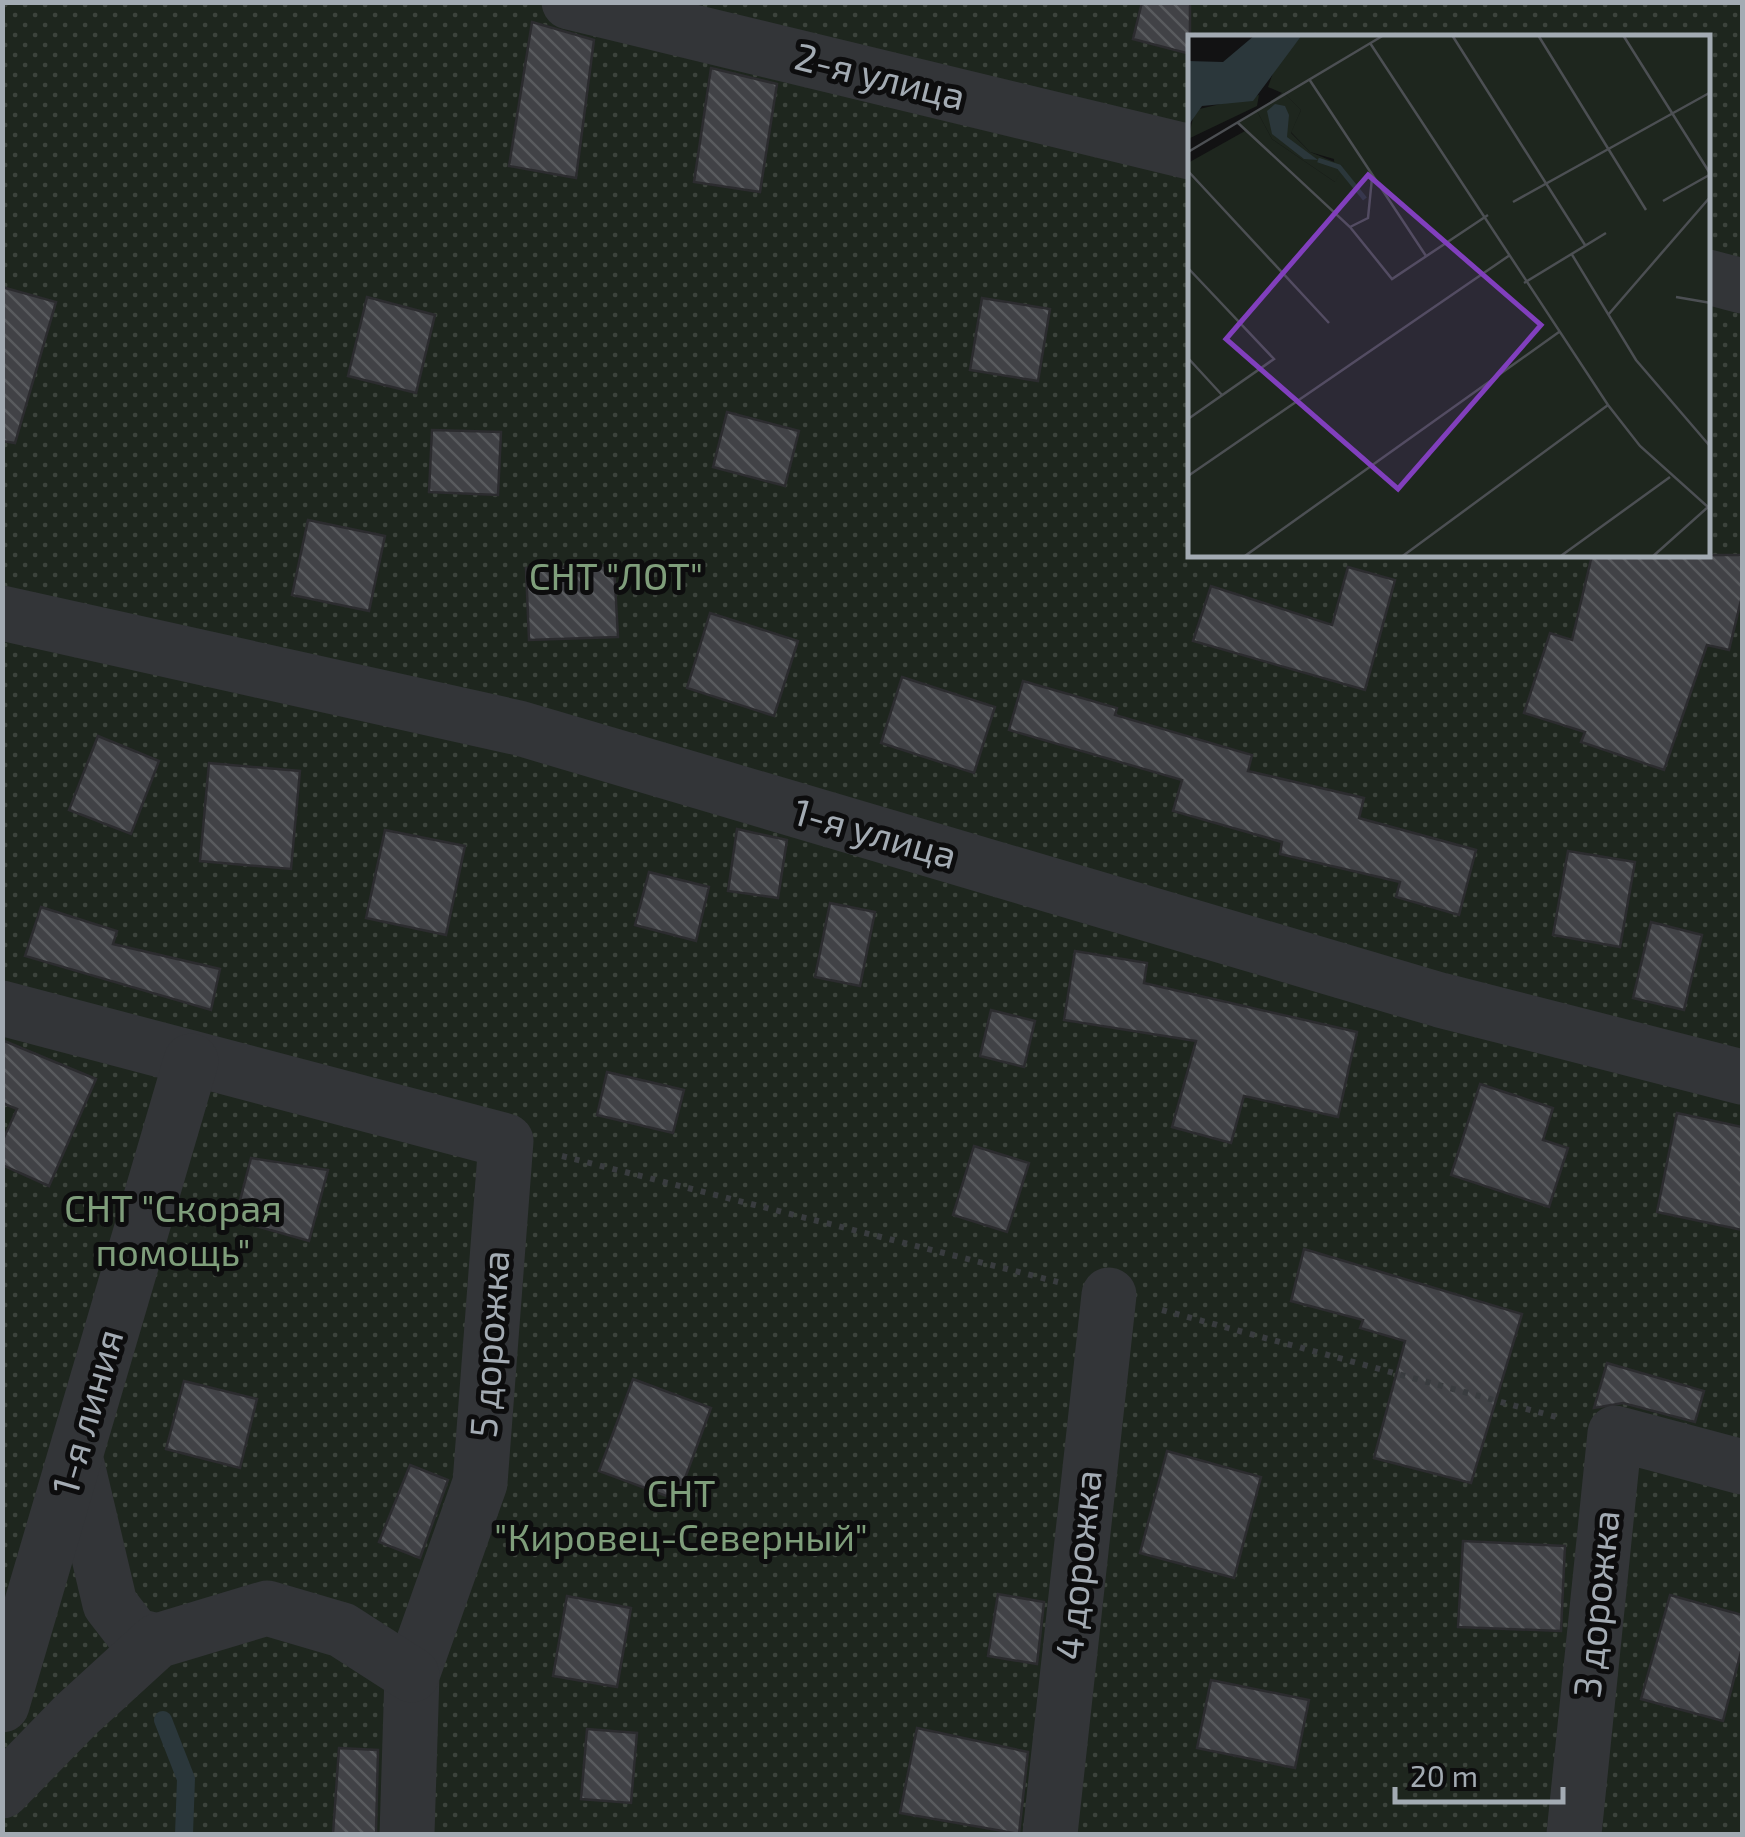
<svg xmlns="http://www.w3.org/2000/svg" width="1745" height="1837" font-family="'Exo 2',sans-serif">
<defs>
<pattern id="green-dots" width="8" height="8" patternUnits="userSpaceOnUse" patternTransform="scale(2.5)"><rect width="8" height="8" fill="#1e261e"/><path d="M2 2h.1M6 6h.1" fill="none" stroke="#3c433c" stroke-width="1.8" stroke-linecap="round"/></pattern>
<pattern id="building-back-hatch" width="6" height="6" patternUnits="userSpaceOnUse" patternTransform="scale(2.5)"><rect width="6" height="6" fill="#414246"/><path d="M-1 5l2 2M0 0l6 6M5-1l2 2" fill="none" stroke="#595b5e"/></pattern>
</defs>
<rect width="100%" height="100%" fill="#121213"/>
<path fill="url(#green-dots)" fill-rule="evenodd" d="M3,3H1742V1834H3ZM1190,38H1708V555H1190Z"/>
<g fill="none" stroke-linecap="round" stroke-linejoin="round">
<path stroke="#2b373b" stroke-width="18" d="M163,1720L186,1779L184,1834"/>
</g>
<g fill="url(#building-back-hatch)" stroke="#2c2c2f" stroke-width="2.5">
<path d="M1142,2H1190V54L1133,39Z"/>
<path d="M532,22L594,40L576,178L509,166Z"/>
<path d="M711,68L777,84L760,192L694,182Z"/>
<path d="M2,287L56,302L15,443L2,441Z"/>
<path d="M367,297L435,315L416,393L348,376Z"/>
<path d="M982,298L1050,309L1038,381L970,370Z"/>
<path d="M727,412L799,431L785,486L713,467Z"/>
<path d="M432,430L501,432L498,495L429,492Z"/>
<path d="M308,520L385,536L369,611L292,595Z"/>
<path d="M1592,555H1742V596L1729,650L1707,645L1664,770L1581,742L1585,732L1524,713L1550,633L1572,640Z"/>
<path d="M614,565L618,637L529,640L526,568Z"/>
<path d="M1348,567L1395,580L1365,690L1193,641L1211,586L1332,625Z"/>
<path d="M710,613L798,641L774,716L687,688Z"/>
<path d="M902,677L995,707L974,773L881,743Z"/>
<path d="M1023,681L1117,708L1115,715L1252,755L1248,771L1364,798L1359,818L1476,850L1459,915L1396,897L1400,882L1280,854L1282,842L1173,811L1182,780L1009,730Z"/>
<path d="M98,736L159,761L131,834L69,810Z"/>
<path d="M209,763L300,771L291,869L200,861Z"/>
<path d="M737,829L787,840L778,898L728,891Z"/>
<path d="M385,830L465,846L446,935L366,918Z"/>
<path d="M1568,851L1635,862L1620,947L1553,935Z"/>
<path d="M649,872L709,887L696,941L635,925Z"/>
<path d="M830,903L875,912L860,986L815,977Z"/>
<path d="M41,907L117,931L113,944L220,969L211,1010L25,956Z"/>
<path d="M1651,922L1702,935L1684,1010L1633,998Z"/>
<path d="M1075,951L1147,963L1144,983L1357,1032L1338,1117L1244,1096L1231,1143L1172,1127L1196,1041L1064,1020Z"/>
<path d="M991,1010L1035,1021L1024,1067L980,1056Z"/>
<path d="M2,1040L96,1079L49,1186L2,1165V1142L17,1109L2,1103Z"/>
<path d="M607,1072L684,1090L673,1133L597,1115Z"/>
<path d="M1480,1084L1553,1108L1543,1140L1568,1148L1549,1207L1451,1175Z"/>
<path d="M1677,1113L1742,1127V1230L1657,1212Z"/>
<path d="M974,1146L1029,1163L1007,1232L953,1215Z"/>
<path d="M251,1158L328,1170L309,1241L235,1220Z"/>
<path d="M1304,1249L1522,1314L1471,1483L1374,1458L1405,1341L1360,1328L1363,1320L1291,1301Z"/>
<path d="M1607,1363L1704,1391L1695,1422L1623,1403L1594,1408Z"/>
<path d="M633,1379L711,1408L677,1500L599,1471Z"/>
<path d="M184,1381L257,1399L240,1468L166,1449Z"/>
<path d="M1167,1451L1261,1477L1234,1578L1140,1553Z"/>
<path d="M410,1465L448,1480L420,1558L379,1542Z"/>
<path d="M1463,1541L1565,1546L1561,1631L1458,1627Z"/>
<path d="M998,1594L1044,1602L1037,1664L988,1656Z"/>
<path d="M1670,1595L1742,1615V1648L1723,1721L1641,1699Z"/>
<path d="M567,1596L631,1608L617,1687L553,1676Z"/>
<path d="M1211,1680L1309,1700L1295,1768L1197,1748Z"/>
<path d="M917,1728L1028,1752L1019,1834L900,1813Z"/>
<path d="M587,1729L637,1733L631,1803L581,1799Z"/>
<path d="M339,1748L378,1750L376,1834H333Z"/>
</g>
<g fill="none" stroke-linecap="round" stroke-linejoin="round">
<g stroke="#393c3f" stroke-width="6" stroke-dasharray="5 8" stroke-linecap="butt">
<path d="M562,1156L1058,1282"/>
<path d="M1162,1310L1560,1418"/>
</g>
<g stroke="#333538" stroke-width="55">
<path d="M569,2L1190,152"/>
<path d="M1708,277L1742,286"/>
<path d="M2,613L519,728L1440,1000L1742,1077"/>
<path d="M2,1008L506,1141L480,1483L412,1675L407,1834"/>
<path d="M77,1464L110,1604L134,1635L157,1641"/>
<path d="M2,1705L191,1061"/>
<path d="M2,1791L76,1715L157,1641L267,1608L342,1630L412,1675"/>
<path d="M1050,1834L1109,1295"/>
<path d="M1574,1834L1615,1433L1742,1467"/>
</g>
</g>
<g text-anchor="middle" stroke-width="10" stroke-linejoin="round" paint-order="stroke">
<g font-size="38" fill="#a3abb3" stroke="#0d0d0e">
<text transform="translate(880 77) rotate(14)" y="13">2-я улица</text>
<text transform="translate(875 834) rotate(16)" y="13">1-я улица</text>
<text transform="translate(490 1344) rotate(-86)" y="13">5 дорожка</text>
<text transform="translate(88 1412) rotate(-74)" y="13">1-я линия</text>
<text transform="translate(1079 1565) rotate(-84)" y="13">4 дорожка</text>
<text transform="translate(1597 1604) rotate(-84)" y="13">3 дорожка</text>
</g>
<g font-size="38" fill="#7f9e7b" stroke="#0d0d0e">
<text x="616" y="590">СНТ "ЛОТ"</text>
<text x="173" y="1222">СНТ "Скорая<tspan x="173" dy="44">помощь"</tspan></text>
<text x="681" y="1507">СНТ<tspan x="681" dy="44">"Кировец-Северный"</tspan></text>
</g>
</g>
<g transform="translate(1188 35)">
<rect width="522" height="522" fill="#121213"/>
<path d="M196,0H522V522H0V128L57,96L49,87L69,76L84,104L147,147L146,124L122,117L103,97L113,75L96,58Z" fill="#1e261e"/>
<path d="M114,0H196L96,58L113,75L103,98L122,117L156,131L147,147L84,104L69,76L94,58L80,52L86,35ZM71,60L69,71L0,104L7,75Z" fill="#1e261e"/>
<path d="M67,0H114L65,66L14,71L0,91V26L35,27ZM87,69L97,71L101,80L99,102L130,125L116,124L84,99L79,76Z" fill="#2b373b"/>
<path fill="none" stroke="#2b373b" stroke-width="5" d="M130,125L151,132L177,164"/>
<path fill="none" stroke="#4c4f53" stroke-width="2.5" d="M264,0L397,210M350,0L458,175M435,0L523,140M182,8L420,370L452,411L520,472L463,523M121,44L238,221M49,87L162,192L204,244L300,180M0,117L196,0M0,136L141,288M475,166L523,139M325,167L523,57M162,192L180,183L184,143M383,218L448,325L521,410M0,233L86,324L0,384M336,248L418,198M488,262L523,268M420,280L523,161M0,323L34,360M0,441L322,220M54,523L371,297M212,523L420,370M370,523L482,442"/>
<path fill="#813fbd" fill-opacity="0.15" stroke="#813fbd" stroke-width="5" d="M180,140L353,290L210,454L38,304Z"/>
<rect width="522" height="522" fill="none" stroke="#a3abb3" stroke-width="5"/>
</g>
<rect width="1745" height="1837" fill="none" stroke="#a3abb3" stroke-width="10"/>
<path d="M1395 1787v15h168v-15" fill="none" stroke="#a3abb3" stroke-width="5"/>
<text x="1410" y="1787" font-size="30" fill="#a3abb3" stroke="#0d0d0e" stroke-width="8" paint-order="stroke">20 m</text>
</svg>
